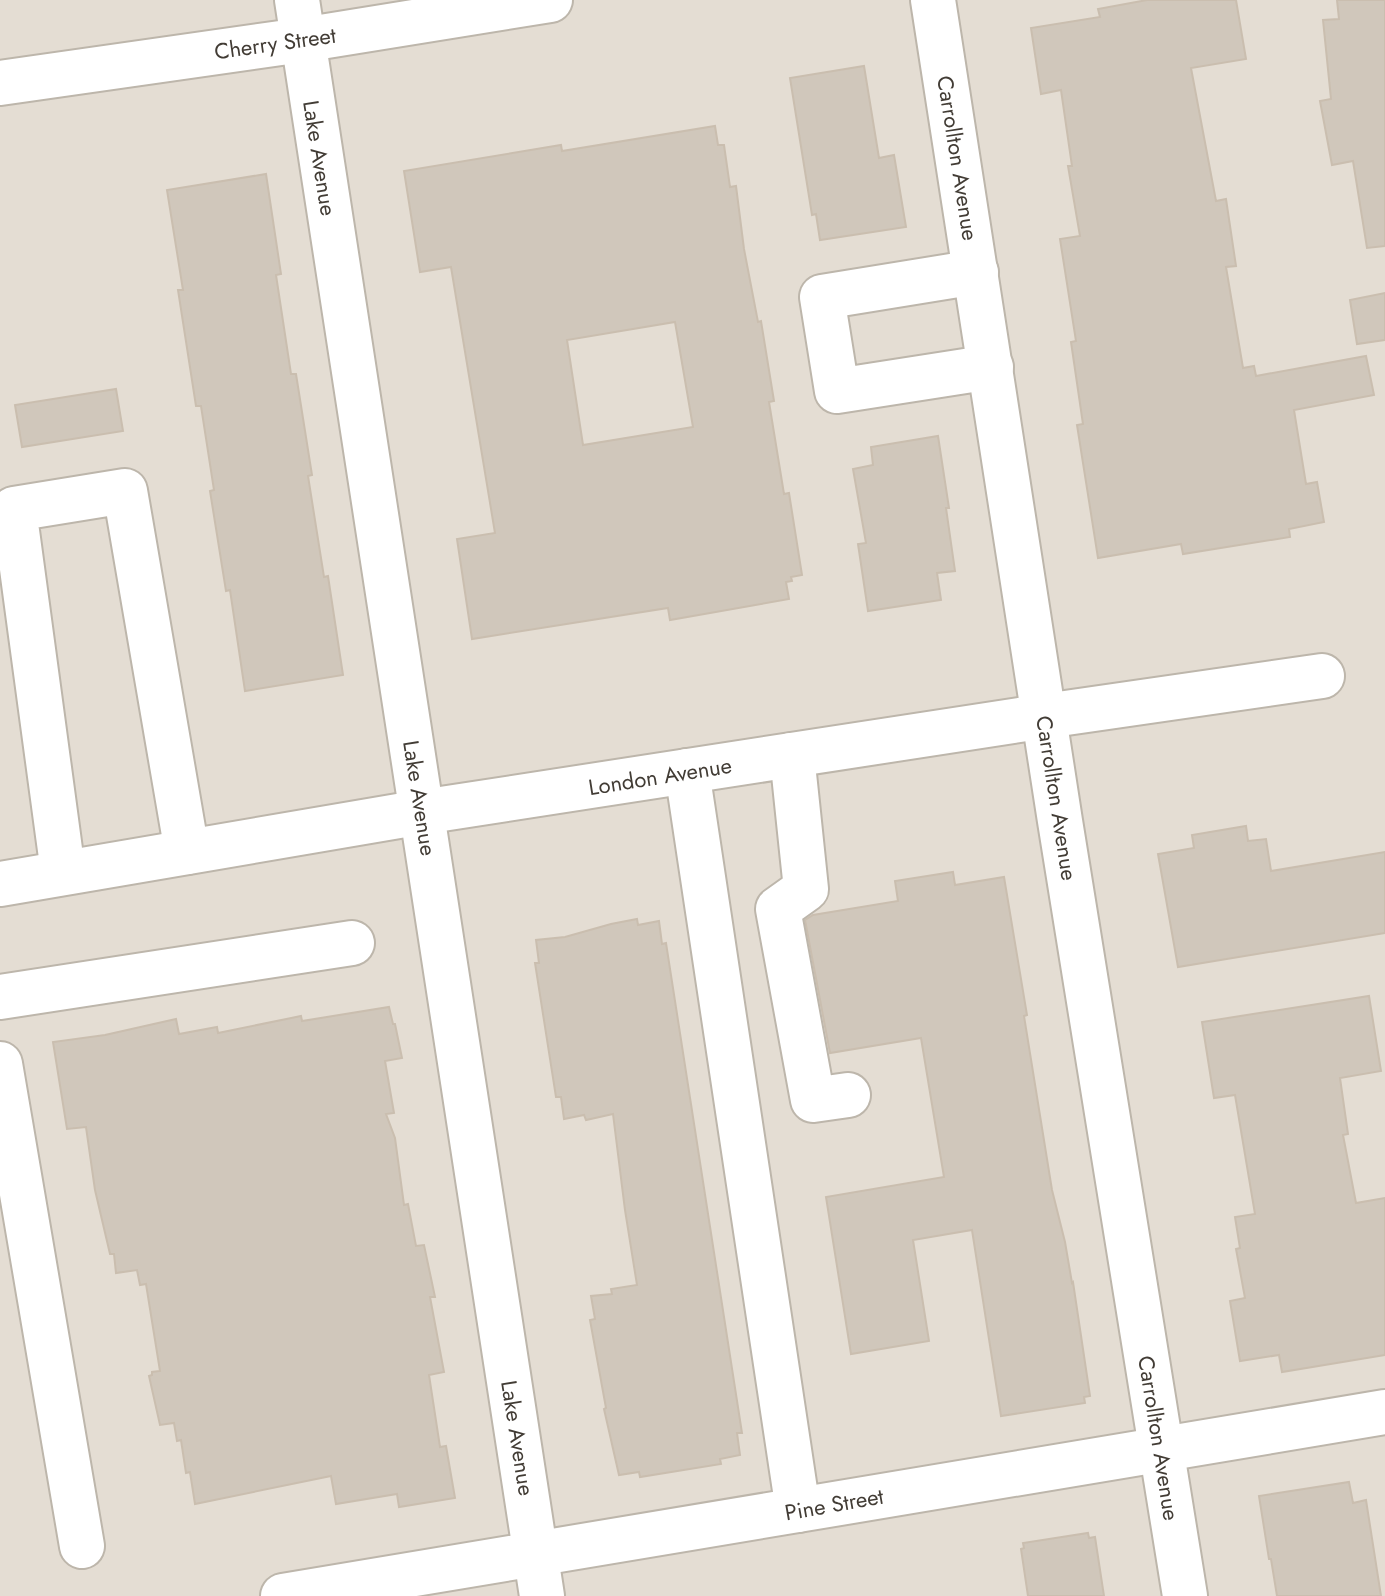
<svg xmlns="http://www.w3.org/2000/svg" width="1385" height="1596" font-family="Jost,sans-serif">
<rect width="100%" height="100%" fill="#f0ece5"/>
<rect fill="#e4ddd3" x="0" y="0" width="1385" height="1596"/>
<g fill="#d0c7bb" stroke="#cabeaf" stroke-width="2" fill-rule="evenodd">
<path d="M1147,0H1236L1246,59L1191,68L1216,201L1226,199L1236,266L1226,267L1243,368L1254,366L1256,376L1366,356L1374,395L1294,410L1306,484L1317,482L1324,522L1289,529L1290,537L1183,554L1181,544L1098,558L1077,425L1083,424L1071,342L1076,341L1060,239L1080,236L1068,166H1072L1061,90L1041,94L1031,28L1100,17L1098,9Z"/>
<path d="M1337,0H1385V246L1367,248L1353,161L1332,165L1320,101L1331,99L1323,20L1339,19Z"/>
<path d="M864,66L879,158L894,155L906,227L820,240L816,214L812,215L790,78Z"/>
<path d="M715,126L718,145H724L730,187L736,186L744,249L758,322L761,321L774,401L769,402L784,494L789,493L802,575L791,577L792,581L786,582L789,599L670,620L668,608L472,639L457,539L495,533L451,267L420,272L404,171L561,145L562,151ZM675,322L693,427L583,445L567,340Z"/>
<path d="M266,174L281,274L276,275L291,374H296L312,475L308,476L324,577L328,576L343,675L245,691L230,590L226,591L210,491L214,490L201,406H196L178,290H183L167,190Z"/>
<path d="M1385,293V340L1357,344L1350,300Z"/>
<path d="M116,389L123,431L22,447L15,405Z"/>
<path d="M938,436L949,508H946L955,571L937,573L941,600L868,611L858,544L866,543L853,469L873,465L871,447Z"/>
<path d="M1246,826L1248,841L1266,839L1271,871L1385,852V933L1178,967L1158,854L1194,848L1192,835Z"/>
<path d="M953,872L955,885L1004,877L1027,1015L1024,1016L1052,1190L1065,1242L1072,1283L1073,1282L1090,1396L1084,1397L1085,1403L1001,1416L972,1230L913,1240L929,1341L851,1354L826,1197L944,1177L921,1038L830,1053L805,920L813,915L898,901L895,881Z"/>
<path d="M637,919L638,925L659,921L662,944L666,943L742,1433H737L740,1455L720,1459L721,1464L640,1477L639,1472L619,1475L604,1409L606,1408L590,1320L595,1319L591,1296L612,1294L611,1289L637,1285L625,1210L613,1114L586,1120L584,1115L564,1119L561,1097H556L535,963H539L536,940L565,937L611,924Z"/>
<path d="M1369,996L1381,1071L1340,1078L1348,1134L1343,1135L1356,1203L1385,1198V1355L1282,1372L1279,1355L1240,1361L1230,1301L1245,1298L1236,1249L1240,1248L1235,1217L1255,1214L1235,1095L1214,1098L1202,1022Z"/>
<path d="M389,1007L393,1024H395L402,1058L385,1061L394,1113L386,1114L395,1138L404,1205L408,1204L416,1246L424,1245L435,1297H430L444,1372L429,1375L440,1447L446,1446L455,1498L399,1507L397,1494L336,1504L331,1476L195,1504L190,1472L186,1473L181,1440L177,1441L174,1423L160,1425L149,1376L152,1375V1372L160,1371L146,1284L140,1285L137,1270L116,1273L114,1254H110L95,1190L86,1127L67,1129L53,1042L105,1035L176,1019L179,1034L217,1027L218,1033L301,1016L302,1021Z"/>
<path d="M1349,1482L1353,1503L1366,1500L1381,1596H1277L1271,1559H1269L1259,1496Z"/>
<path d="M1088,1533L1089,1538L1095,1537L1104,1596H1028L1021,1549L1024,1548L1023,1543Z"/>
</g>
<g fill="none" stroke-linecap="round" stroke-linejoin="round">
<g stroke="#bdb6ab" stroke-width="48">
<g id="minor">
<path d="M297,0L542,1596"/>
<path d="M933,0L1060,821L1185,1596"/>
<path d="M0,83L302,40L550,0"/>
<path d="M976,272L822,297L837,391L991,367"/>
<path d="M792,755L806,889L778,909L813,1100L848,1095"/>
<path d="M687,771L798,1510"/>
<path d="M63,872L14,509L125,491L187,852"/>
<path d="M0,884L422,812L1045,716L1322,676"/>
<path d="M0,997L352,943"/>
<path d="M0,1064L82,1546"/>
<path d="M283,1596L1385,1412"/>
</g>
</g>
<use href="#minor" stroke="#fff" stroke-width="44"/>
</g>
<g text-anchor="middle" stroke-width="6" stroke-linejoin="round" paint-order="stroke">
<g font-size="22" fill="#423c35" stroke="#fff">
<text transform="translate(275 43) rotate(-8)" y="8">Cherry Street</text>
<text transform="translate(320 158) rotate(81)" y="8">Lake Avenue</text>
<text transform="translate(958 158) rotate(81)" y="8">Carrollton Avenue</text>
<text transform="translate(660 776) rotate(-9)" y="8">London Avenue</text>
<text transform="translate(420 798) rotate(81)" y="8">Lake Avenue</text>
<text transform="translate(1057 798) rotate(81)" y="8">Carrollton Avenue</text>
<text transform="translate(518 1438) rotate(81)" y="8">Lake Avenue</text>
<text transform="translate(1159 1438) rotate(81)" y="8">Carrollton Avenue</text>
<text transform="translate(834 1504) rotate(-10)" y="8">Pine Street</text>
</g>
</g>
</svg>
